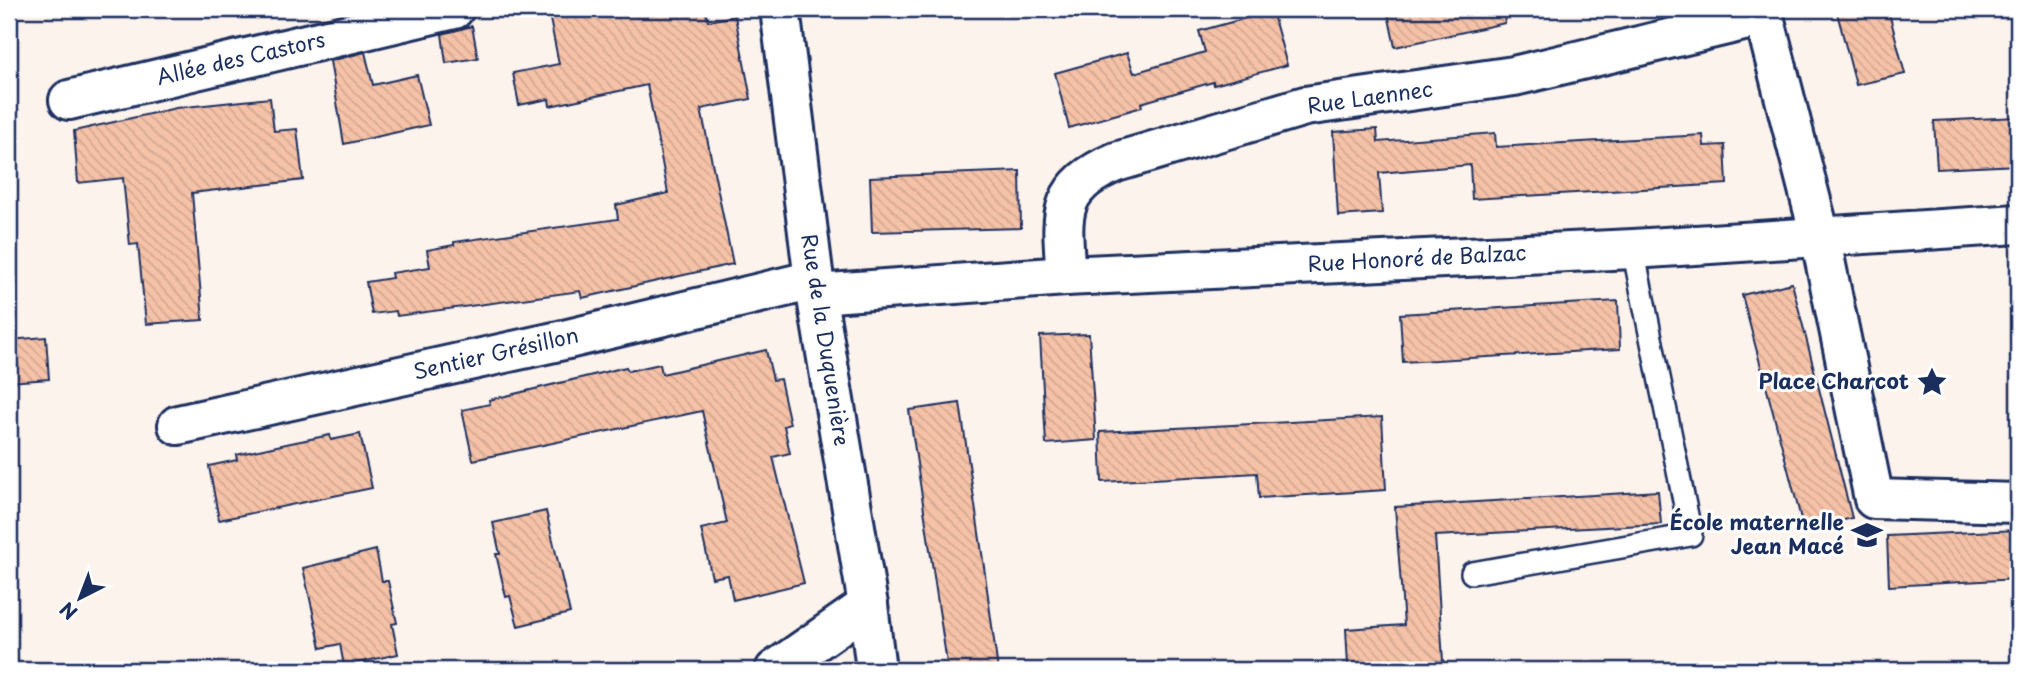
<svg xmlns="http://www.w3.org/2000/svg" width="2027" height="679" font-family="'Playpen Sans',sans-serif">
<defs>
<pattern id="building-back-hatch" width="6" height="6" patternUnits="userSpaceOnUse" patternTransform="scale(1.75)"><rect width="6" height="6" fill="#f6c2a7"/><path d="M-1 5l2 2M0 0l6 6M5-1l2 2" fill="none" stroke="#d2a792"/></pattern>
</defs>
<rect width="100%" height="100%" fill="#fdf3ed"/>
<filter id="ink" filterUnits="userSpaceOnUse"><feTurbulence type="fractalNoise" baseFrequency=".0143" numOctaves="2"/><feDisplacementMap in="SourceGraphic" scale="14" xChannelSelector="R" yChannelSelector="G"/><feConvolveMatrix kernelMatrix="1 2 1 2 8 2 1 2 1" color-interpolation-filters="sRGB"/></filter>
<g filter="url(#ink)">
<g fill="url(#building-back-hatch)" stroke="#1b2f5e" stroke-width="2">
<path d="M548,9H705L708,21L735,16L751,99L701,109L733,264L582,298L580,291L397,316L396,311L372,314L366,282L392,278L391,273L430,267L427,250L454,245V242L618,219L616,205L668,193L647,85L550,106L549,99L519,105L513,73L559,64Z"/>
<path d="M1387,9H1503L1505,23L1395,47Z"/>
<path d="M1836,9H1888L1905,74L1856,85Z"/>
<path d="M1272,11L1287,65L1214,85L1213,82L1141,103L1142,107L1069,128L1055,73L1127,53L1134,73L1205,52L1199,31Z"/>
<path d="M472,26L478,58L446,63L442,34Z"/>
<path d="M365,52L373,85L417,75L429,125L344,144L330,61Z"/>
<path d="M270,98L274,131L297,129L303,180L192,193L203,320L146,324L138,244L130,245L123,178L78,183L74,131L176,108Z"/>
<path d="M2018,117V165L1937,169L1934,121Z"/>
<path d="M1377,129L1378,142L1495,133L1496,147L1703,135L1704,146L1725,145L1727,184L1472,199L1470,165L1379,173L1382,213L1338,216L1333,132Z"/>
<path d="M1020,171L1021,228L872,232L870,177Z"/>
<path d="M1792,283L1852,518L1804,530L1742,295Z"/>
<path d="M1618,301L1620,349L1403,362L1400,314Z"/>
<path d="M1089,334L1096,440L1046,444L1040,336Z"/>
<path d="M46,337L49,379L9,382V340Z"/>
<path d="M766,350L773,380L780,379L790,424L784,426L790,453L773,457L804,583L733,600L728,575L712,578L701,529L727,523L702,411L473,460L462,410L490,404L489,400L626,367L628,371L660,364L662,374Z"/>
<path d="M960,403L984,567L998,670H948L909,410Z"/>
<path d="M1382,417L1386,490L1259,498L1257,473L1102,482L1100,432Z"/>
<path d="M360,434L372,488L219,520L209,466L237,460L236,455L286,444L330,435L331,440Z"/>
<path d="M1658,491L1661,524L1435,536L1443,661L1348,666L1346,629L1404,625L1395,507Z"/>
<path d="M546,511L570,613L518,626L510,596L506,597L496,554H500L493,523Z"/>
<path d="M2018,530V579L1889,586L1887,536Z"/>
<path d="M376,550L382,581H388L397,623L392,624L398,654L344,666L340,644L321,648L303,568Z"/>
</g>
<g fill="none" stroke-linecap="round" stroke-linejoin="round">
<g stroke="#1b2f5e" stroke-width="26">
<path id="service" d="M1472,573L1691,535L1633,249"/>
</g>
<g stroke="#1b2f5e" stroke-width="44">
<g id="minor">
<path d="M780,9L814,280L868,605L876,670"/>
<path d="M1762,9L1820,236L1874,499L2018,503"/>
<path d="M69,100L454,9"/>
<path d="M1066,276C1062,218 1054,188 1116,162L1305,106L1514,76L1764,16"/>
<path d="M816,294L1066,276L1633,249L2018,224"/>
<path d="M178,425L568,339L814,280"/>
<path d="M775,670L868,605"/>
</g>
</g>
<use href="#service" stroke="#fff" stroke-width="21"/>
<use href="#minor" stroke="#fff" stroke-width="38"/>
</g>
</g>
<defs>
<g id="sight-bare" transform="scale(2.415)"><path d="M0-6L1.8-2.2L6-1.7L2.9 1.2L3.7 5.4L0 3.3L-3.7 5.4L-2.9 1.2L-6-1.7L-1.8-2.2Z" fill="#1b2f5e" stroke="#fff" stroke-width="2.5" paint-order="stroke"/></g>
<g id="school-bare" transform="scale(2.415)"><path d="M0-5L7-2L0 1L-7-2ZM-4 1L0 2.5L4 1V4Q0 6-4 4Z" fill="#1b2f5e" stroke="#fff" stroke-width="2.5" paint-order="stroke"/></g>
</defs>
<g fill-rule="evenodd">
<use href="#sight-bare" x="1932" y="382"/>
<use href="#school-bare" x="1867" y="535"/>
</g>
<g text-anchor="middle" stroke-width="6" stroke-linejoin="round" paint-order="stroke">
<g font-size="21" fill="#1b2f5e" stroke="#fff">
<text transform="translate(241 59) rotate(-13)" y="7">Allée des Castors</text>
<text transform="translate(1370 98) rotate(-8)" y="7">Rue Laennec</text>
<text transform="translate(1417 259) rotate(-3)" y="7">Rue Honoré de Balzac</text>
<text transform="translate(825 340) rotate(81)" y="7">Rue de la Duquenière</text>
<text transform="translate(496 354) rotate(-13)" y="7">Sentier Grésillon</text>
</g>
<g font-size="21" font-weight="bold" fill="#1b2f5e" stroke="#fff" text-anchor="end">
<text x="1909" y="389">Place Charcot</text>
<text x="1844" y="530">École maternelle<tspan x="1844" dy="24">Jean Macé</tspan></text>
</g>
</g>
<rect width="2027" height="679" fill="none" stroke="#fff" stroke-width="35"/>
<rect x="18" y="18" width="1992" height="644" fill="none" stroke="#1b2f5e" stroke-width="2.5" filter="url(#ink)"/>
<g transform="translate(80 598) rotate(222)" stroke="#ffffff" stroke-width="5" paint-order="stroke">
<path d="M0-5L12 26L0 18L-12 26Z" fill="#1b2f5e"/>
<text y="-10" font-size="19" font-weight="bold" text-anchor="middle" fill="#1b2f5e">N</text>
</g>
</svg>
